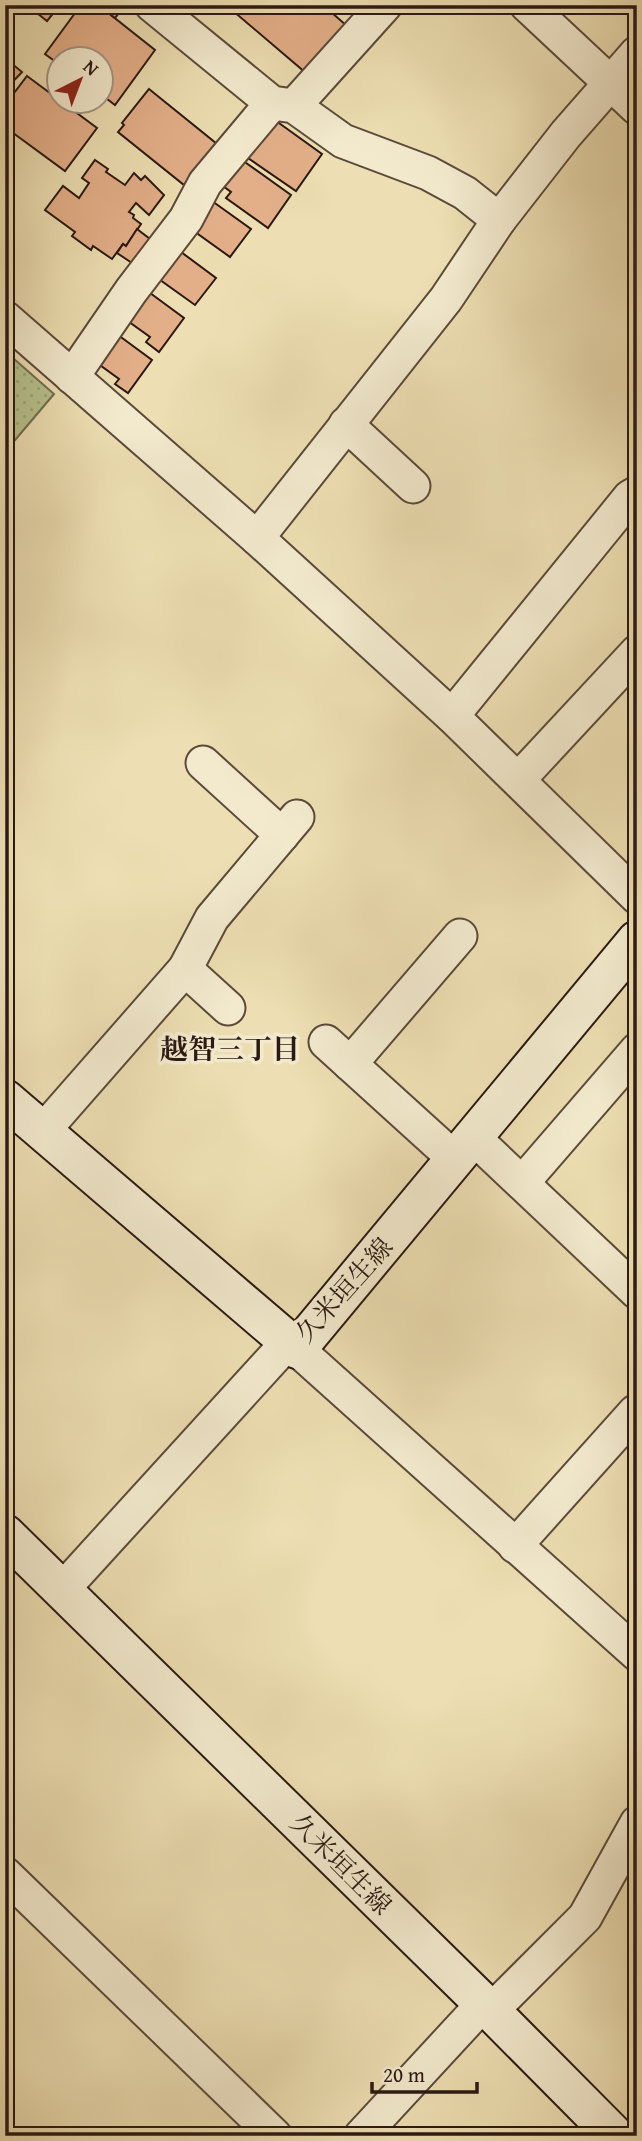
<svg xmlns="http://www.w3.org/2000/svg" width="642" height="2141" font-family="'Gentium Book Plus','Noto Serif JP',serif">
<defs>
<pattern id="park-dots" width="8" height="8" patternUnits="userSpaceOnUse" patternTransform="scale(1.75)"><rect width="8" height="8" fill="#b7c28e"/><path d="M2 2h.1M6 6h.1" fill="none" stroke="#9ea679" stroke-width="1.8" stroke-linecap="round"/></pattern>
</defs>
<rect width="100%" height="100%" fill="#eddfb3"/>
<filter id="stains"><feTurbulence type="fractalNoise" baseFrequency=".00286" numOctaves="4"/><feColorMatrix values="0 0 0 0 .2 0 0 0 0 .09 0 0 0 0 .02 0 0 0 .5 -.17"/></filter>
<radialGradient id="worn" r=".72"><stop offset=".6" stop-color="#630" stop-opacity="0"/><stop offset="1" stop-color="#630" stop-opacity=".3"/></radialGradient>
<path fill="url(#park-dots)" stroke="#706e50" stroke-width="2" d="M5,351L54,394L5,452Z"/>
<g fill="#e3af89" stroke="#2a1912" stroke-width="2">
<path d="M27,5H60L47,21Z"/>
<path d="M81,5H92L100,11L102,8L155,50L115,105L102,95V60H60V65L45,54Z"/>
<path d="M110,5H125L115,18L106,11Z"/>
<path d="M226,5H323L347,26L306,73Z"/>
<path d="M5,58L22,72L5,90Z"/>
<path d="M27,76L97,128L65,171L5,127V105Z"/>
<path d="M149,89L217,144L184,185L118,132L124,125L122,123Z"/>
<path d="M272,118L322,154L296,191L245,156Z"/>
<path d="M95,160L108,169L106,172L125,185L134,173L141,180L145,176L164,195L149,215L136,203L129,212L134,215L133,218L141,224L126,246L123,244L112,259L93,246L91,250L72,236L75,232L45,210L63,186L79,198L89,183L82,178Z"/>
<path d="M242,160L291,195L268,228L226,198L231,192L223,186Z"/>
<path d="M212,201L251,229L230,257L191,229Z"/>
<path d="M137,229L150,239L132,263L117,253L123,244L126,246Z"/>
<path d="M177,249L216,278L195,305L156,277Z"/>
<path d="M146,290L184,318L159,352L146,342L150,337L125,319Z"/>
<path d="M114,332L152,360L128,393L115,384L119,379L93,360Z"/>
</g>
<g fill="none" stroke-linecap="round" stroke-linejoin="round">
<g stroke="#5b4a3a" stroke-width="37">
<g id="minor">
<path d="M152,5L272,103L294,106L343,141L428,173L465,193L499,220"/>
<path d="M527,5L637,108"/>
<path d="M294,106L385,5"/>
<path d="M5,318L257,538L452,716L637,897"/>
<path d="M72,377L131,291L186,219L205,183L272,103"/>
<path d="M346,424L413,486"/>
<path d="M257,538L446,299L499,220L566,134L637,53"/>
<path d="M452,716L630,497L637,493"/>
<path d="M203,763L282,835"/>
<path d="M518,780L637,652"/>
<path d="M185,969L228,1008"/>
<path d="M326,1042L456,1160"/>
<path d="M350,1064L460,936"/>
<path d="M43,1131L185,969L212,918L297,817"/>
<path d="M474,1138L637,1292"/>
<path d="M522,1183L637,1050"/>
<path d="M297,1349L637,1654"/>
<path d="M515,1546L635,1412"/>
<path d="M62,1590L289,1341"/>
<path d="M5,1874L275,2136"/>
<path d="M491,2011L585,1917L637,1823"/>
<path d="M361,2136L483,2004"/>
</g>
</g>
<g stroke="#2a1912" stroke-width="42">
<g id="secondary">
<path d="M5,1099L297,1349L637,940"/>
<path d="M5,1534L491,2011L615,2136"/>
</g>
</g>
<use href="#minor" stroke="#f3eace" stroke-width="33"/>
<use href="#secondary" stroke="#f3eace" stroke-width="38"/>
</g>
<g text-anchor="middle" stroke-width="7" stroke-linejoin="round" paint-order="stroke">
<g font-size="26" fill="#2a1912" stroke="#f3eace">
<text transform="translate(344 1290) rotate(-48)" y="9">久米垣生線</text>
<text transform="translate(341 1864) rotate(45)" y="9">久米垣生線</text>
</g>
<g font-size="28" font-weight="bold" fill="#2a1912" stroke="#f3eace">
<text x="230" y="1059">越智三丁目</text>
</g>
</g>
<rect width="642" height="2141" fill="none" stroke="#eddfb3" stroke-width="28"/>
<rect x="7" y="7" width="628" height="2127" fill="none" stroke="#2a1912" stroke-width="3.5"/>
<rect x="14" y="14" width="614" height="2113" fill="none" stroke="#2a1912" stroke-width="2"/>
<g transform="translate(80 80) rotate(42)"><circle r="33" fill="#f3eace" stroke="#a39683" stroke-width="2"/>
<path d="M0-5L12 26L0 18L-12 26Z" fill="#8f2418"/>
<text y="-10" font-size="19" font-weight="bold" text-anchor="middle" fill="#2a1912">N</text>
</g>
<path d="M372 2082v10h105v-10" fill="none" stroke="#2a1912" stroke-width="3.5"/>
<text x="383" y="2082" font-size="21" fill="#2a1912" stroke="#f3eace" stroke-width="5" paint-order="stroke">20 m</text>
<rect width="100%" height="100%" filter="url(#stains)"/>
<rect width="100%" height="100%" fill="url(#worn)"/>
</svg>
